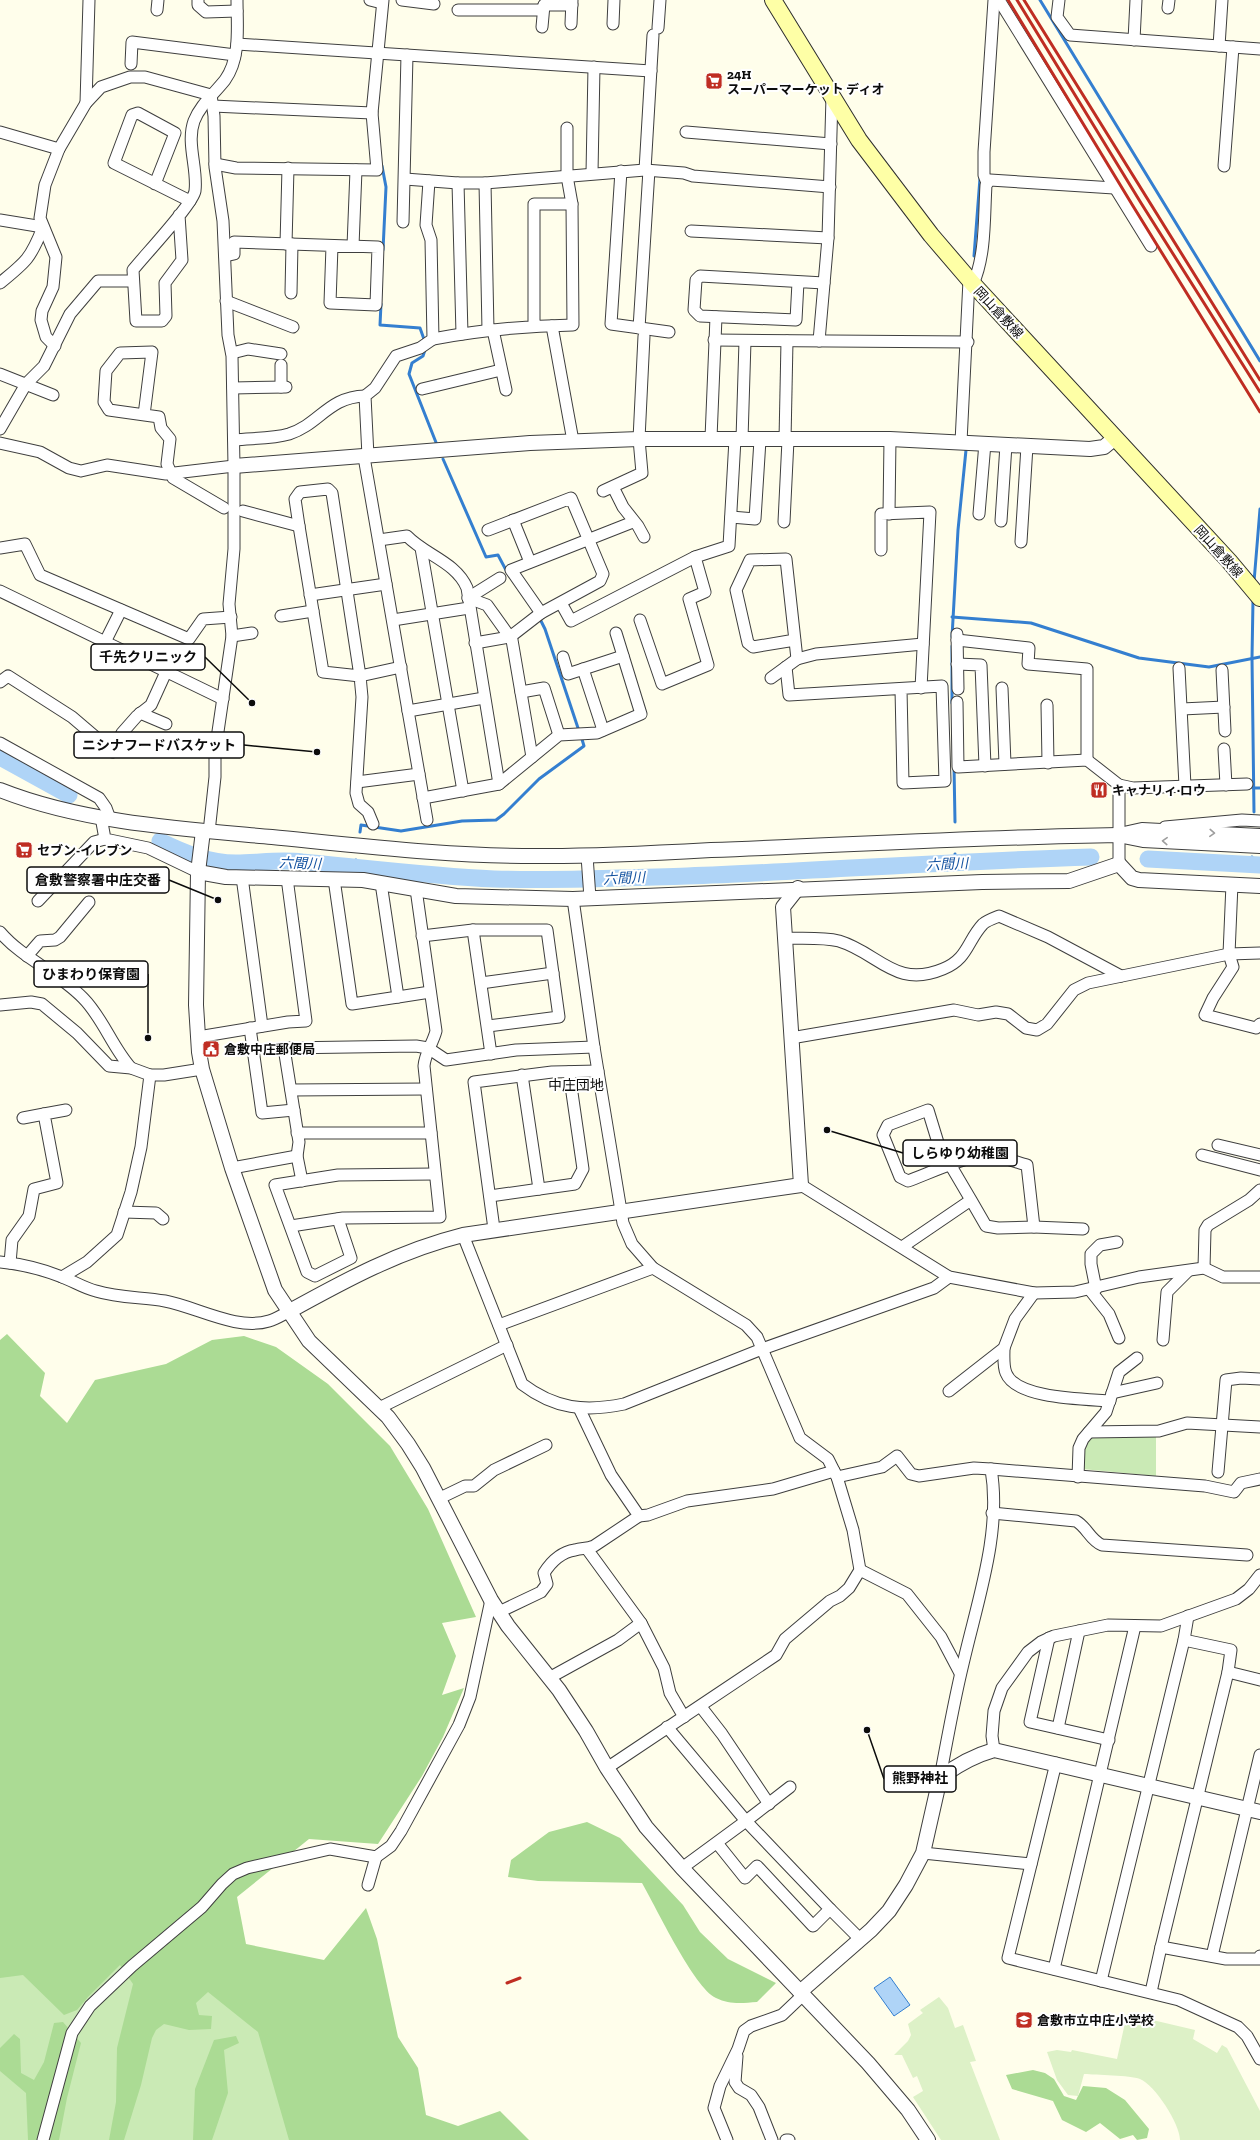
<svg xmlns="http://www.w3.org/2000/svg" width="1260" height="2140" font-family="'Zilla Slab','Noto Sans JP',serif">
<rect width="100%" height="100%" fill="#fffeeb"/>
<g fill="#caeab5">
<path d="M1156,1430V1476L1082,1469L1081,1449L1090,1433Z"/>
<path d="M120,1961L137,1984L111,2140H0V1974Z"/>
<path d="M208,1988L261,2030L298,2140H122L150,2039C160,2016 175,2019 197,2016L193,2002Z"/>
</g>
<g fill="#abdb94">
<path d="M7,1334L45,1373L40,1396L67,1423L95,1380L166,1364L212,1340L244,1336L276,1347L328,1384L390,1446L428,1509L476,1617L442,1623L456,1656L442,1695L464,1688L443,1737L422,1776L378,1844L309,1839L237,1897L246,1944L324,1960L366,1908L377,1939L398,2037L418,2068L426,2115L458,2126L500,2111L529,2140H289L258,2032L208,1992L196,2003L199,2015L212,2016L211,2029L189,2030L164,2024L156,2030L152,2038L141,2085L124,2140H109L116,2102L117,2048L133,1984L120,1965L88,1997L77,2010L64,2015L23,1975L0,1978V1340Z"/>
<path d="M587,1822L620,1838L683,1905L700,1932L728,1959L776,1983L757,2002C743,2003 730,2005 716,1998C694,1988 656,1907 642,1883L538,1881L508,1877L511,1860L549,1832Z"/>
<path d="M63,2022L81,2043L67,2098L59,2140H28L26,2093L0,2071V2048L14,2034L20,2039L21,2073L34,2080L44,2062L54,2023Z"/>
<path d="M236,2036L239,2043L224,2050L228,2093L212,2140H193L195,2089L214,2040Z"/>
<path d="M1033,2070L1045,2073L1054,2079L1064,2096L1076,2100L1083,2086L1106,2088L1125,2100L1149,2129L1147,2138L1137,2140L1133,2135L1120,2139L1100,2123L1086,2132L1062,2120L1053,2101L1012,2089L1006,2075Z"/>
</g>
<g fill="#ddf1c7">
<path d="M939,1997L948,2008L955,2028L963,2025L976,2061L970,2062L1000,2140H941L913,2097L923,2091L917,2076L913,2078L902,2055H894L908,2041L911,2035L908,2024L923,2013L920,2010Z"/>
<path d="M1127,2014L1195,2030L1193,2039L1217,2053L1222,2045L1227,2048L1260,2111V2140H1180C1180,2124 1155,2085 1140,2079C1130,2075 1096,2075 1084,2074L1078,2096L1068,2095L1057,2080L1047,2052L1057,2050L1071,2052L1072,2050L1117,2059Z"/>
</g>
<path fill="#afd4f7" stroke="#347fd0" d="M890,1977L910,2005L894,2016L874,1988Z"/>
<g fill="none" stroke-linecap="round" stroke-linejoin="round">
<g stroke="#347fd0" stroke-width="3">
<path d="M1040,0L1260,361"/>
<path d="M382,166L386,187L383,250"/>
<path d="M974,256L980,178"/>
<path d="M381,304L380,325L420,328L425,342"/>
<path d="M425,350L423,356L412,363L409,374L437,445"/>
<path d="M443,459L486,557L498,555L507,572"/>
<path d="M1254,582L1260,509"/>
<path d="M1253,600L1252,658L1254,812"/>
<path d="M539,617L545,629L579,731"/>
<path d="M952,617L1031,623L1139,658L1209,667L1260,657"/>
<path d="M952,637L958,530L966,450"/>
<path d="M952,646V703"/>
<path d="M954,766L955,822"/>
<path d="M1253,788H1260"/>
<path d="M360,832L361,825L401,831L462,821L496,820L504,814L539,779L584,746L581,736"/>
<path d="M955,854L956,862"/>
<path d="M1251,865L1252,857"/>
<path d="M355,868L356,860"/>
</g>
<g stroke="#afd4f7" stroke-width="17">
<path d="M0,757L69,795"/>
<path d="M160,841C184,853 209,863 236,863C258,863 280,859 302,862C366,868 430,876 494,879C558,881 623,878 687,876C822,871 956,861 1091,857"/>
<path d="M1148,859L1260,865"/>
</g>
<g stroke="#3f3f3f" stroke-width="13">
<g id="minor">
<path d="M198,0V5L206,12L237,11"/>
<path d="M370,0L382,3"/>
<path d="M402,0L434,4"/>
<path d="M999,0L1151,246"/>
<path d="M1059,0L1057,17L1070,35L1260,49"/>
<path d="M544,5H572"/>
<path d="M1168,8L1169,0"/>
<path d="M157,10L158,0"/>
<path d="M458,10H543"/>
<path d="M571,24L572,0"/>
<path d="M613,24L614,0"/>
<path d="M542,27L544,5"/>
<path d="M658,28L660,0"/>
<path d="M1134,40L1136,0"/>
<path d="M237,44L651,71"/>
<path d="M1219,46L1222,0"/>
<path d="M131,64L132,42L235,55"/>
<path d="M86,103L89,0"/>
<path d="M213,106L372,113"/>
<path d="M567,128V176L572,204"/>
<path d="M0,132L59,149"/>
<path d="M686,132L831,144"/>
<path d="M215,164L236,168L377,170L372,113L383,0"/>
<path d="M1224,166L1233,47"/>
<path d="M645,170L653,35"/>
<path d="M621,171L611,324L669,332"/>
<path d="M592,173L594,67"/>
<path d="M405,179L458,183H485L645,170L684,173L693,176L830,187"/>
<path d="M458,183L462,334"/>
<path d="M485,183L488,330"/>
<path d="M987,183L984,175V152L994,0"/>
<path d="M155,184L175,133L138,113L132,115L114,163L190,201"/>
<path d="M179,215L182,260L165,283L166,316L162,321H136L133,270C144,256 193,204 195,191C198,169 186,143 194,121C200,105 214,94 225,80C241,58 237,26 237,0"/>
<path d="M0,220L43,227"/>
<path d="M403,222L407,55"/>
<path d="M691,231L828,238"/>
<path d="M286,244L288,168"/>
<path d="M353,246L356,170"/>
<path d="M225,256L234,254V242L378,247L376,305L330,303L332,246"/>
<path d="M798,282L796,320L700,316L694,310L696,280L700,276L824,283"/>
<path d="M0,283C26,262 31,258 43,227"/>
<path d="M973,284C986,255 984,217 986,185L990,180L1114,188"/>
<path d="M291,293L292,244"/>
<path d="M226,301L293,327"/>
<path d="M552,326L573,441"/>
<path d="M639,328L649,170"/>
<path d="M493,330L506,390"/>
<path d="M433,339C480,330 526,326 573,325L572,204H534V326"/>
<path d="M714,340L968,342"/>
<path d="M819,341L828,238L832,97"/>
<path d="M55,346L46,337L41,320L42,311L53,287L56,257L40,218L45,185L59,149L86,103L101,87L130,77H145L211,95"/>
<path d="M232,353L248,349L281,354"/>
<path d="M281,365V387"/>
<path d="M0,374L53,395"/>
<path d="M233,388L286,387"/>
<path d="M422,389L501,370"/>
<path d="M144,415L152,352L120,353L106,371L104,402L109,410L159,417L161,428L170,439L167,464L173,478L224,508"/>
<path d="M0,429L26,384L44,366L70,314L98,281H133"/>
<path d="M711,438L716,317"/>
<path d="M742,439L745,341"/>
<path d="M234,440C251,438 272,439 289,434C320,424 328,397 365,396"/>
<path d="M785,440L787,341"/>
<path d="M961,442L969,280"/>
<path d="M0,443L40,452L69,468L81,471L107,465L166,474L234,466"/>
<path d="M368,456L365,396L375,388L396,356L420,348L433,339L431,240L426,225L429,181"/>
<path d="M364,457L427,820"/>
<path d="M613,487L623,507L638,526L644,537"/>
<path d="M603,491L642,473L639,439L644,336"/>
<path d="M243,511L299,526"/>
<path d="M889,514L890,439"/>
<path d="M979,514L985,443"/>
<path d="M731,517L755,519L760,440"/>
<path d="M513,520L530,562"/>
<path d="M1001,521L1006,445"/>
<path d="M784,522L788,440"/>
<path d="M379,540L407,536C425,555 456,562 467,588L499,784"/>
<path d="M1021,542L1027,446"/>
<path d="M0,548L25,544L40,575L189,639L203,619L231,617"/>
<path d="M421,548L463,791"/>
<path d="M881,550V514L930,512L921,688"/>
<path d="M0,591L223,699"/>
<path d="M310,595L386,584"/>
<path d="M468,598L487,605L512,640L532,757"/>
<path d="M468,598L500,578"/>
<path d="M561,603L571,621L695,557"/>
<path d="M541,613L511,570L633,522"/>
<path d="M281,616L313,611"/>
<path d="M393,620L469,608"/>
<path d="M640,620L662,684L708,665L689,599L705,592L695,557L729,546L735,439"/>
<path d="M957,634L958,689"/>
<path d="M232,636L252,633"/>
<path d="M795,640L753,647L748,643L736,590L750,560L786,559L797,659"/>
<path d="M957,640L1029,648L1028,664L1087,669V760"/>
<path d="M105,642L121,610"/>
<path d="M475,643L510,637L541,613L600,581L603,574L571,498L488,530"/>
<path d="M563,657L568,674L623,656"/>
<path d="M957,664L981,665L985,766"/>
<path d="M786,667L789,695L942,686L945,781L903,783L901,689"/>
<path d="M1179,668L1185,786"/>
<path d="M583,669L603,730"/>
<path d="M1222,670L1225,731"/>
<path d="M771,678L797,659L816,654L923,644"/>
<path d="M0,682L8,676L72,717L113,752L122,733L137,716L151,705L166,672"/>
<path d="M1002,688L1005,764"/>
<path d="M521,692L544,688L559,735"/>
<path d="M957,702L958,767L1087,760L1119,785V864"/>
<path d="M1047,705L1048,763"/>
<path d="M1182,709L1224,707"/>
<path d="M408,711L484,698"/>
<path d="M140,713L166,724"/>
<path d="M0,743L99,798L106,808L110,819"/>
<path d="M1224,749L1226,785"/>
<path d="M357,782L419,774"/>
<path d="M1119,785L1133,788L1247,784"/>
<path d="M423,798L499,784L559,735L597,733L641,714L616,633"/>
<path d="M101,817L105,839L148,848L198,872"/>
<path d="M373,824L368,812L359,804L356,793L362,697L360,676L332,493L328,489L300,492L295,499L299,526L323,672L360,676L401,667"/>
<path d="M1165,827L1242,820L1260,821"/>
<path d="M209,832L215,777V752L232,636L229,604L234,549V466L232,356L228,335L223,221L215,167L214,116L211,95"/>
<path d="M587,856L590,898"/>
<path d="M242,877L262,1026"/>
<path d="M334,879L352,1004L398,997L381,883"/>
<path d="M1232,884L1229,954L1233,967L1213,998L1205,1015L1256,1028L1260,1024"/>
<path d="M573,899L594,1047L623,1223L632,1244L653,1268L746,1325L757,1337L800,1438L828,1459L837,1477L853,1530L860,1570L849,1588L840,1596L830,1601L785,1639L776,1655L607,1768"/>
<path d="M38,901L94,842L105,839"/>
<path d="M473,930L491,1054"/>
<path d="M0,932C23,959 58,972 83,998C103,1018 112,1047 131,1068"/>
<path d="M422,936L473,930H547L559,1017L488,1026"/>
<path d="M785,938C802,939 822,937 839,941C879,953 895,989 943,969C968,959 967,941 983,924C986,921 994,918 999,916L1048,937L1121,976"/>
<path d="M27,956L40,941L55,940L60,937L89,902"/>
<path d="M481,983L553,973"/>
<path d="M398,997L430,992"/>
<path d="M0,1005L31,1002L42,1004L77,1033L109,1066L131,1068L150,1075H164L202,1069"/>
<path d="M250,1028L262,1113L294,1110"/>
<path d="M198,1037L288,1022L306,1021L287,878"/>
<path d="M791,1038L954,1010L978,1015L996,1012L1008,1014L1026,1028L1037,1030L1047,1024L1074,990L1088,983L1229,954L1260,953"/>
<path d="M522,1075L539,1189"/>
<path d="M291,1090L426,1089"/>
<path d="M23,1118L44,1114"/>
<path d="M297,1133H431"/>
<path d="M1218,1145L1260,1155"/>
<path d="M1202,1155L1260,1170"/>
<path d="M232,1168L297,1156"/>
<path d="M302,1181L297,1156L299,1142L284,1048L416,1046L428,1048L446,1060L516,1050L594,1047"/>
<path d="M801,1185L949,1277L1034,1293L1075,1292L1139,1277L1204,1268L1223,1277H1260"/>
<path d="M490,1196L575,1184L583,1169L569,1072"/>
<path d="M124,1212L156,1213L163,1219"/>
<path d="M338,1219L351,1258L315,1276L307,1272L275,1185L338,1175L435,1174"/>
<path d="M291,1226L343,1218L440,1217L424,1066C425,1053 433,1043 436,1031L416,889"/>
<path d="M1034,1227L1083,1229"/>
<path d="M494,1229L474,1082L552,1072L598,1071"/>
<path d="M463,1235L522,1384C555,1409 585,1412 624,1404L762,1349L934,1288L949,1277"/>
<path d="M902,1247L971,1200L986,1226L998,1228L1034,1227L1027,1165C1016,1162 1003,1157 991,1156C969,1154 930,1173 908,1181L900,1177L883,1135L888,1125L928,1110L943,1159L951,1166L971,1200"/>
<path d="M0,1262C21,1264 42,1269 62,1277C73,1281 84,1288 96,1291C119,1298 142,1297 165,1301C197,1307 237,1331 269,1321C276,1319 282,1315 288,1312"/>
<path d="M10,1263L12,1240L29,1216L34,1189L57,1183L44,1114L66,1110"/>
<path d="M1204,1268L1205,1230L1208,1225L1249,1200L1260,1190"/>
<path d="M62,1277L87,1262L117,1235L131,1192L141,1147L150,1075"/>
<path d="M1096,1289L1091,1264V1254L1100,1245L1117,1242"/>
<path d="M1090,1290L1109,1314L1119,1338"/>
<path d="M499,1325L653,1268"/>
<path d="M1163,1340L1167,1292L1188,1271"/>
<path d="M1004,1348C1004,1355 1003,1366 1006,1373C1016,1399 1085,1399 1110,1401"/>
<path d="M949,1391L1004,1348L1015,1319L1034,1293"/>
<path d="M1112,1393L1157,1383"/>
<path d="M379,1408L507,1345"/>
<path d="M1089,1432L1159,1431L1187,1423L1260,1427"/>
<path d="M1218,1472L1226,1380L1241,1378L1260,1379"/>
<path d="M837,1477L882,1467L897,1456L911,1474L919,1476L974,1468L991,1469L1205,1486L1234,1492L1241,1483L1260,1479"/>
<path d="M1078,1477L1079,1448L1083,1439L1106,1412L1119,1372L1137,1358"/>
<path d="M438,1499L465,1486H474L494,1470L546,1445"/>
<path d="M992,1513L1076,1521C1087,1527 1090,1540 1102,1545L1247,1555"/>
<path d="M639,1516L648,1515L687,1501L773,1489L834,1471"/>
<path d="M587,1549L641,1623L664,1668L670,1693L684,1717"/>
<path d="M860,1570L907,1594L941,1637L960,1673"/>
<path d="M499,1612L541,1592L547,1584L544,1573C551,1562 561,1552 575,1550C582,1548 587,1549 594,1546L639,1516L611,1475L579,1408"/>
<path d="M1049,1638L1030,1722L1109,1740"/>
<path d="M1184,1640L1231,1650L1228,1672L1260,1680"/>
<path d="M549,1678L618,1640L641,1623"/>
<path d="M701,1707L722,1734L769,1804"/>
<path d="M667,1727L746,1821L682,1868"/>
<path d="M1058,1728L1079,1631"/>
<path d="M994,1750L992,1736L994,1711L1002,1688L1028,1652L1041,1642L1054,1636L1108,1625L1161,1626L1236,1599L1249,1589L1260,1575"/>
<path d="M1056,1763L1008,1958L1179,2000L1238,2027L1247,2036L1260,2059"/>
<path d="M940,1778C947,1740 954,1701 963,1664C977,1602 1002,1532 991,1469"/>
<path d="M717,1843L745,1878L757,1866L813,1926L830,1909L746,1821L790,1787"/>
<path d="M923,1853L1031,1864"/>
<path d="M368,1885L376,1857"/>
<path d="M830,1909L860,1939"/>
<path d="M1161,1947L1228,1672"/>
<path d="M1212,1956L1260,1755"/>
<path d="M1054,1969L1135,1626"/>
<path d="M1101,1981L1184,1640L1188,1616"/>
<path d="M1151,1992L1161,1947L1226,1959H1259L1260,1956"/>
<path d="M737,2056L735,2082L739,2088L751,2095L759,2107L772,2140"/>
<path d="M43,2140L72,2033L90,2006L132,1966L202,1907L222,1884L233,1874L247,1868L330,1849L376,1857L391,1846L401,1831L459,1725L470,1697L491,1600"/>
<path d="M727,2140L714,2108L720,2086L738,2049L744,2031L751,2026L782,2015L803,1995"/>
<path d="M786,2140H789"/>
</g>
</g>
<g stroke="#3f3f3f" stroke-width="16">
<g id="tertiary">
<path d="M234,466L530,443L639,439H890L1090,449L1104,447L1115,438"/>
<path d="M0,790C83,823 183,829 272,837C363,846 455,857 548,856C602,856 657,853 711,850C847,845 982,837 1118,835L1143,840L1260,846"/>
<path d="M203,831L198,872L196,1005L199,1052L202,1069L232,1168L275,1290L309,1341L388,1417L408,1444L423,1468L491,1600L508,1626L559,1690L586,1731L607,1768L646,1827L682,1868L868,2063L908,2110L928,2140"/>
<path d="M1124,834L1142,830L1260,836"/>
<path d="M198,872L226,877L363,880L456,896L573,899L982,882L1069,881L1119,864L1132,878L1139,880L1260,886"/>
<path d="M288,1312C346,1280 399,1251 463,1235L801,1185L783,907L798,888"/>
<path d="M800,1992L871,1930L889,1911L906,1885L923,1853L940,1778C957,1765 973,1756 994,1750L1260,1812"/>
</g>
</g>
<g stroke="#2e2e2e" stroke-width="18">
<path id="secondary" d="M773,0L859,140L931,235L973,284L1229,561L1260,598"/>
</g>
<use href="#minor" stroke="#fff" stroke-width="11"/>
<use href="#tertiary" stroke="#fff" stroke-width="14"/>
<use href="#secondary" stroke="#feffa6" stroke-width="16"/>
<g stroke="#bf2d22" stroke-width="3">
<path d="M1008,0L1133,206L1260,412"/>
<path d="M1017,0L1141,203L1260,392"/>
<path d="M1024,0L1260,380"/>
<path d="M507,1983L520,1978"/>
</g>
</g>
<defs><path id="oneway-chevron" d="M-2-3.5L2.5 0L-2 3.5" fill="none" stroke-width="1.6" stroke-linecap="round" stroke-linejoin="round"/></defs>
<g stroke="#9e9e9e">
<use href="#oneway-chevron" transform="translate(1212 833) rotate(3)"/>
<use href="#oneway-chevron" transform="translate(1165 841) rotate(-177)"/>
</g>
<defs>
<g id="supermarket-square" transform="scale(0.9)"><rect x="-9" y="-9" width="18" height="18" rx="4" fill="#bf2d22" stroke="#fff"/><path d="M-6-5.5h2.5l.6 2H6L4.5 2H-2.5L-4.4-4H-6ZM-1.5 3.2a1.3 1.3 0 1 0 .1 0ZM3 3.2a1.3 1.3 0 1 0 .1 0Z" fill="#fff"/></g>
<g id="restaurant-square" transform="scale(0.9)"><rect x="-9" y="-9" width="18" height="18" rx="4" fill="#bf2d22" stroke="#fff"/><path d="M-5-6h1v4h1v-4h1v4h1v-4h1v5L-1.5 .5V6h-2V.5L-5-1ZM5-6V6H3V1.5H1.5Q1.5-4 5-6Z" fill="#fff"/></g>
<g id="civic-square" transform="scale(0.9)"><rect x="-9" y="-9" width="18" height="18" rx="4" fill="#bf2d22" stroke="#fff"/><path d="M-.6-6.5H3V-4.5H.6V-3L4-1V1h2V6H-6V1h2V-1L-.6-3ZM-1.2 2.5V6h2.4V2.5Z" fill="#fff"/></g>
<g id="school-square" transform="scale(0.9)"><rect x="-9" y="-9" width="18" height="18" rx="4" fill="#bf2d22" stroke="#fff"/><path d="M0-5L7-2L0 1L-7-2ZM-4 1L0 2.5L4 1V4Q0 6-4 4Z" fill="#fff"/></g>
</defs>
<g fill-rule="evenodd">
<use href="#supermarket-square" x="714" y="81"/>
<use href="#restaurant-square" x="1099" y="790"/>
<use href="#supermarket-square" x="24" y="850"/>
<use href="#civic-square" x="211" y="1049"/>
<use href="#school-square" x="1024" y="2020"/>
</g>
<g text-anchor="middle" stroke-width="4" stroke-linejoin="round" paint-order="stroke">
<g font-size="13" font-weight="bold" fill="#0c0c0c" stroke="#fff" text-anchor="start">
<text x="727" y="79">24H<tspan x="727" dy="15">スーパーマーケット ディオ</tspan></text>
<text x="1112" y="795">キャナリィ·ロウ</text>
<text x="37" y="855">セブン-イレブン</text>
<text x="224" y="1054">倉敷中庄郵便局</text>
<text x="1037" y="2025">倉敷市立中庄小学校</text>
</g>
<g font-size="13" fill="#0c0c0c" stroke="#fff">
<text transform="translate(999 312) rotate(47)" y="5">岡山倉敷線</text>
<text transform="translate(1219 551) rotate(48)" y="5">岡山倉敷線</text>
</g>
<g font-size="14" font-style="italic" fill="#1352a0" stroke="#fff">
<text transform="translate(300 863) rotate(2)" y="5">六間川</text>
<text transform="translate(947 864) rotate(-3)" y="5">六間川</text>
<text transform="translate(624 878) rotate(-3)" y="5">六間川</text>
</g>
<g font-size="14" fill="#0c0c0c" stroke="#fff">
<text x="576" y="1090">中庄団地</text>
</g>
</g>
<path fill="none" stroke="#0c0c0c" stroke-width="1.5" d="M252 703L205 657M317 752L244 745M218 900L169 880M148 1038L148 974M827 1130L903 1153M867 1730L884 1779"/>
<g fill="#0c0c0c" stroke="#fff" stroke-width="1.5">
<circle cx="252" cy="703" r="4"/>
<circle cx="317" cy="752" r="4"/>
<circle cx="218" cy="900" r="4"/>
<circle cx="148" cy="1038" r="4"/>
<circle cx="827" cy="1130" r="4"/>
<circle cx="867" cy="1730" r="4"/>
</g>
<g fill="#fff" stroke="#0c0c0c" stroke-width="1.5">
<rect x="91" y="644" width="114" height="26" rx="4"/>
<rect x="74" y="732" width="170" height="26" rx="4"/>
<rect x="27" y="867" width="142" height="26" rx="4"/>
<rect x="34" y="961" width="114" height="26" rx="4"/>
<rect x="903" y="1140" width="114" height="26" rx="4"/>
<rect x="884" y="1766" width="72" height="26" rx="4"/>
</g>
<g font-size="14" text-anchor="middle" font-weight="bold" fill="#0c0c0c">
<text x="148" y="662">千先クリニック</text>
<text x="159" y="750">ニシナフードバスケット</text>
<text x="98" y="885">倉敷警察署中庄交番</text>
<text x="91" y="979">ひまわり保育園</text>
<text x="960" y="1158">しらゆり幼稚園</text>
<text x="920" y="1783">熊野神社</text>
</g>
</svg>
